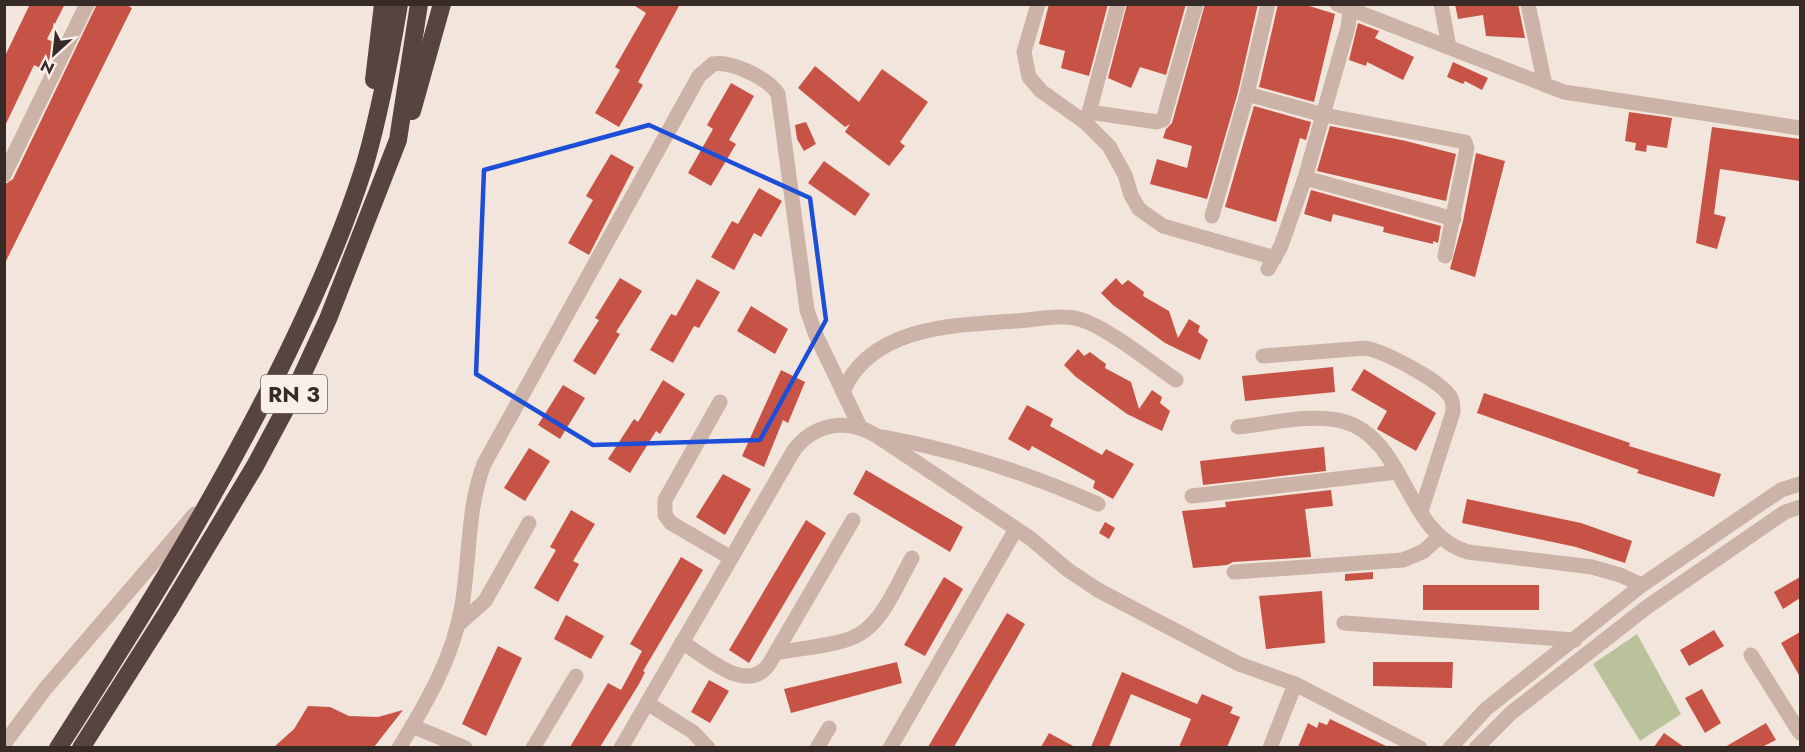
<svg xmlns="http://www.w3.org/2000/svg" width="1805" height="752" font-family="Jost,sans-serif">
<rect width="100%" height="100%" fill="#f2e5dc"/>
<path fill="#bac29c" d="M1637,634L1681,714L1640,741L1593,664Z"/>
<g fill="#c75346">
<path d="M30,4H65L47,39L57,44L44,70L34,65L4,128V58Z"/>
<path d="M97,4H125L132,8L4,265V185L13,179Z"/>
<path d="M632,4H680L638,82L643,85L619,127L595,113L620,70L615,67L646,13Z"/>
<path d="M1049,4H1108L1089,76L1061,68L1065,51L1039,44Z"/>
<path d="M1127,4H1186L1166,75L1140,67L1131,88L1108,78Z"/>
<path d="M1205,4H1258L1238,92L1207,199L1150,184L1157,159L1187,168L1192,146L1163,138L1166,129L1172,123Z"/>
<path d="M1278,4H1303L1335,14L1314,102L1259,87Z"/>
<path d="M1455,4H1518L1525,38L1486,36L1483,15L1458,19Z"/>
<path d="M1358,23L1379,31L1375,38L1414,57L1403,80L1367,62L1366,66L1349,60Z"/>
<path d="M1453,62L1488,78L1482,90L1465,81L1463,84L1447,77Z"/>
<path d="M815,66L859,102L882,69L928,102L900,142L905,146L889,166L845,132L850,124L845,127L798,88Z"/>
<path d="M731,83L754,96L729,140L736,144L711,186L688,173L713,129L707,125Z"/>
<path d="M1254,106L1311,122L1306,140L1300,138L1276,222L1225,207Z"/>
<path d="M1629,112L1672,118L1667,148L1647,145L1646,152L1635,150L1636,143L1625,141Z"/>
<path d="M806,122L816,144L804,151L797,139L795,125Z"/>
<path d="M1330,126L1406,141L1456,154L1446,201L1317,171Z"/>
<path d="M1712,127L1800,139V181L1720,169L1714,214L1726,217L1717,249L1696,243Z"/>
<path d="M1476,153L1505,161L1475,277L1450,269L1463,221Z"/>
<path d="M611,154L634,167L589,255L568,243L593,200L586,196Z"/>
<path d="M824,161L870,194L855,216L808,183Z"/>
<path d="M759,188L782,201L761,237L754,233L734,270L711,257L732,221L738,224Z"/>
<path d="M1311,190L1441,226L1438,243L1433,241V244L1383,232L1384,227L1333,214L1331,222L1304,214Z"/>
<path d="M620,278L642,291L616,332L620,334L595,375L573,361L599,320L595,318Z"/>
<path d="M1116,278L1122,285L1128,280L1144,292L1143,296L1169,311L1178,338L1189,319L1200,326L1198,332L1208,340L1200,360L1165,343L1113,305L1101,293Z"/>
<path d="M697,279L720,292L699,328L694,326L673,363L650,350L671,314L676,316Z"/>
<path d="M751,306L788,329L775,354L737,331Z"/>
<path d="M1078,349L1084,356L1090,352L1106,364L1105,368L1131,382L1139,409L1152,390L1162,397L1160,403L1170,411L1162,431L1127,414L1076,377L1064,365Z"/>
<path d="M1333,367L1335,392L1245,401L1242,376Z"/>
<path d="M1364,369L1436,413L1416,451L1377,429L1387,411L1351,390Z"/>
<path d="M781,370L805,382L788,423L783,420L764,467L742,456Z"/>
<path d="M663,380L685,394L660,434L656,431L630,473L608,459L634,419L638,422Z"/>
<path d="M563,385L585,398L560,439L538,425Z"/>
<path d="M1484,393L1630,443L1629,446L1721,474L1714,497L1637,473L1639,470L1477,413Z"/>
<path d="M1027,405L1053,419L1050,426L1102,455L1106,449L1134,464L1113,499L1093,488L1095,481L1032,446L1029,451L1008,439Z"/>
<path d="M1324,447L1326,471L1203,485L1200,461Z"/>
<path d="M529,448L550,461L525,501L504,488Z"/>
<path d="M866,470L963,527L950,552L853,494Z"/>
<path d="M723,474L751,489L725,535L696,517Z"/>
<path d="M1331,490L1333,506L1305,509L1311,557L1233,562L1227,565L1193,568L1182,511L1226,507L1225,502Z"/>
<path d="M1467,499L1581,523L1632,541L1625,563L1576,547L1462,523Z"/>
<path d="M571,510L595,524L573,561L579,564L558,602L534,588L556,550L550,547Z"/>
<path d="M806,520L826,533L749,663L729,650Z"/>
<path d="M1105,522L1115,528L1109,539L1099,533Z"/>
<path d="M681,557L703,570L643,671L645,672L639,684L600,747H570L608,683L621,690L642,651L630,644Z"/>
<path d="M1373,572V579L1345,581V574Z"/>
<path d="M944,577L963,589L925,656L904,645Z"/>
<path d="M1800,577V598L1783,609L1774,592Z"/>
<rect x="1423" y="585" width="116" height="25"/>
<path d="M1322,591L1325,643L1266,649L1259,596Z"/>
<path d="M1007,613L1025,624L954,747H928Z"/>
<path d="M566,615L604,636L591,659L554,639Z"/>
<path d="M1714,630L1724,646L1689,666L1680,650Z"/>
<path d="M1800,632V677L1781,643Z"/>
<path d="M498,646L522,658L486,736L462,724Z"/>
<path d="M897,662L902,683L791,713L784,689Z"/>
<path d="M1373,662H1453L1452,688L1373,686Z"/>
<path d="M1122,672L1197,704L1202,694L1233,707L1230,713L1240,717L1227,747H1179L1191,719L1131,694L1109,747H1091Z"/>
<path d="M709,680L729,691L710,723L691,712Z"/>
<path d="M1702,689L1721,723L1705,733L1685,698Z"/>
<path d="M308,706L330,707L349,716L378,717L403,710L374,747H274L294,729Z"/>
<path d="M1330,719L1388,747H1298L1308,723L1317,728L1319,722L1327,725Z"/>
<path d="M1766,723L1776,740L1762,747H1725Z"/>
<path d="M1049,733L1075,747H1041Z"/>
<path d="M1664,733L1684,747H1654Z"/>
</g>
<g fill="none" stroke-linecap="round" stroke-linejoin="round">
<g stroke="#cbb3a8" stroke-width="15">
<path d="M1038,4L1024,52L1029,77L1041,91L1086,123L1109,146L1125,175L1131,195L1139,209L1163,226L1275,258"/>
<path d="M1337,4L1564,92L1800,128"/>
<path d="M1441,4L1449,47"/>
<path d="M1528,4L1545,85"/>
<path d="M1247,94L1324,115L1465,142L1467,148L1445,256"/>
<path d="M1089,112L1157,122L1163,120L1196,4"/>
<path d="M1087,120L1118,4"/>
<path d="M4,175L87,4"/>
<path d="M1305,178L1454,219"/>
<path d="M1212,216L1247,94L1268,4"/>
<path d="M1268,269L1281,246L1305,178L1348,27L1351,4"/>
<path d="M1263,356L1366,348C1385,352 1442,381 1451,398C1453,402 1453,408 1453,412L1421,511"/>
<path d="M843,392C870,326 955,325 1015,321C1035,320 1060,314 1079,319C1107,327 1151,363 1176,380"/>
<path d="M720,402L665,500V515L671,523L731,558"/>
<path d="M1238,427C1268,424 1313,413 1342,421C1407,438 1404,534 1468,552L1592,567L1620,575L1642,585"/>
<path d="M884,437C959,451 1028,473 1098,504"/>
<path d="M1192,496L1397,472"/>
<path d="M1234,572L1403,560L1424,551L1439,537"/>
<path d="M1344,623L1575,640"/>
<path d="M458,625L485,601L529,523"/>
<path d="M682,642C705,656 747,696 769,664L853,520"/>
<path d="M776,653C799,648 838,646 858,635C884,621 898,582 912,558"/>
<path d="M1751,655L1800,733"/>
<path d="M647,703L693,732L708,748"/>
<path d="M412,726L465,748"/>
<path d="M4,744L45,689L195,514"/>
<path d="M399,748C427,702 453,658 462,605C470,559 467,508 484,464L699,76L713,64C732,61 768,78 778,94L807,310L815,333L860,427"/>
<path d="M533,748L576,676"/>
<path d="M621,748L794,450C815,423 847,418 877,436L1030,538L1068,570L1098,590L1239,664L1295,684L1420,748"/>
<path d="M817,748L829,728"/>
<path d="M890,748L1016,529"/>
<path d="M1270,748L1295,684"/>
<path d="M1450,748L1486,709L1642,585L1781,490L1800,484"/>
<path d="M1476,748L1511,713L1647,607L1785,512L1800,507"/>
</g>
<g stroke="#58443f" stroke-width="18">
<path d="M374,80L383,4"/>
<path d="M412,111L442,4"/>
<path d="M58,748C141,619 221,490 288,352C317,292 345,228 365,164C380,112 390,58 399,4"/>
<path d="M81,748L168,611L255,466L293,395L328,319L398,140L419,4"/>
</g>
</g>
<path fill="none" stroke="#1d4ed8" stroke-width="4.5" stroke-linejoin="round" d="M649,125L810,198L826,320L760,440L593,445L476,374L484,170Z"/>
<g text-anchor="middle" stroke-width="6" stroke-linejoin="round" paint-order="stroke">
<rect fill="#faf0e9" stroke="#726662" stroke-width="1.5" x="261" y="375" width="66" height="38" rx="4.5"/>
<g font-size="22" font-weight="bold" fill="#372b28">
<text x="294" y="402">RN 3</text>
</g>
</g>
<rect width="1805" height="752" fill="none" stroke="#372b28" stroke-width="12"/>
<g transform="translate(54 54) rotate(207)" stroke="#faf0e9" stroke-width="4.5" paint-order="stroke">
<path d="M0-4.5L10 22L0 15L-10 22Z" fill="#372b28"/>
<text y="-9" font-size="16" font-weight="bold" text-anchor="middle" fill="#372b28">N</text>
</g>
</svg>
